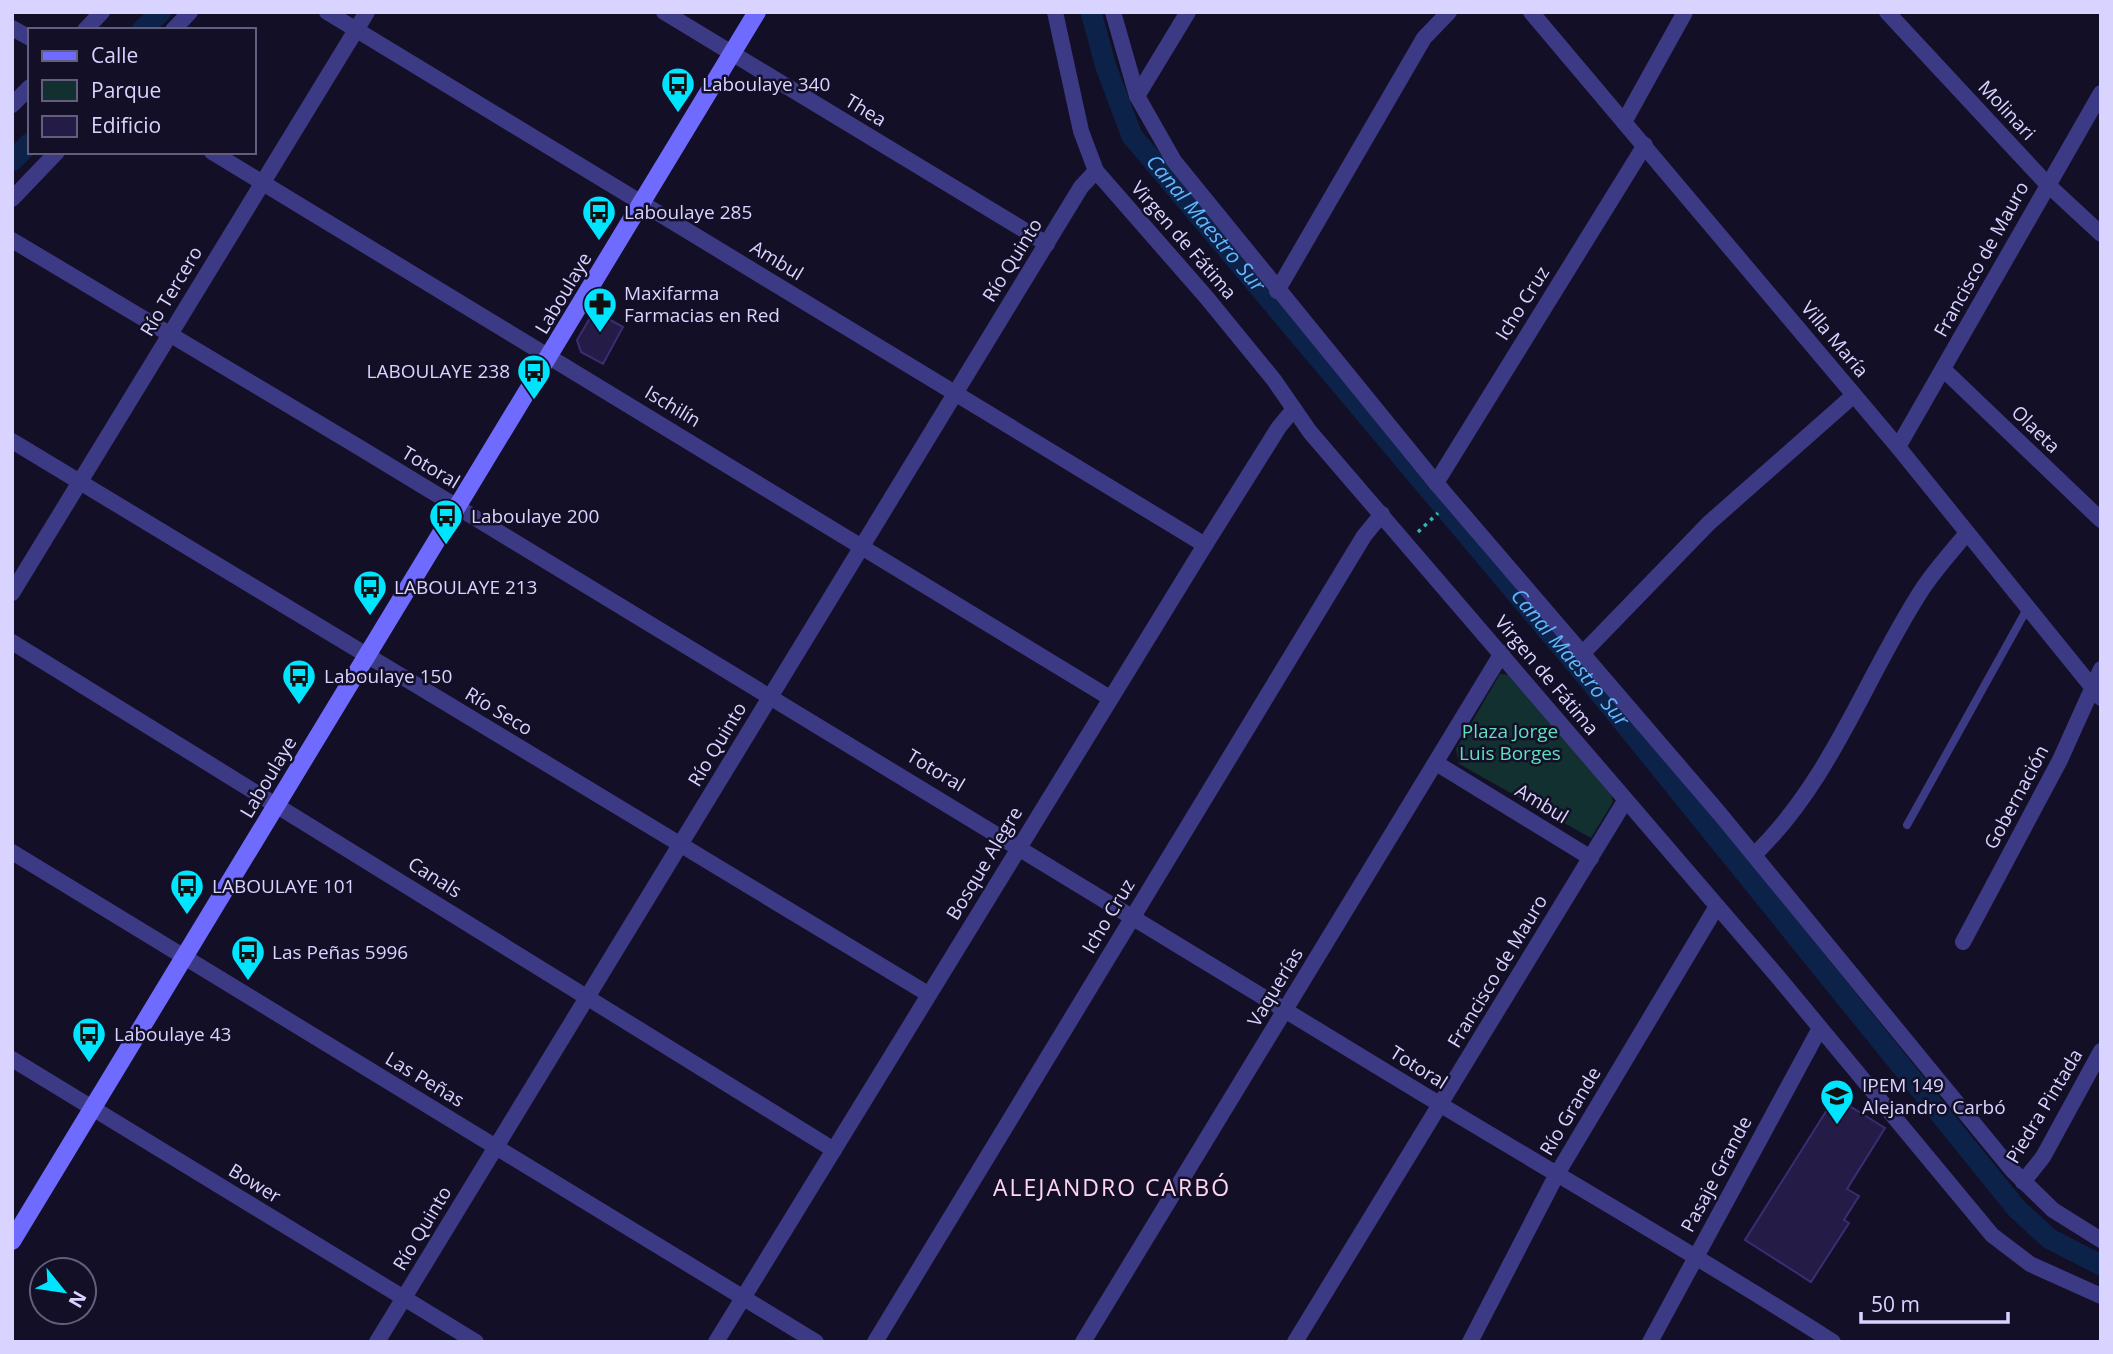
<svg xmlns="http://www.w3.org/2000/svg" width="2113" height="1354" font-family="'Open Sans',sans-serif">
<rect width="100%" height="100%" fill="#130f26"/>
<path fill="#12302f" d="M1500,674L1509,675L1611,793L1613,802L1591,838L1459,764L1456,749Z"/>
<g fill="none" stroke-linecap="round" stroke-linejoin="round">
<g stroke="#0c2248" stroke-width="21">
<path id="s1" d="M1091,12L1106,67L1132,136L1586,676L2017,1209L2050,1239L2101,1265"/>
<path d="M142,30L161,12"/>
<path d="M12,161L30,143"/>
</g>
</g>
<g fill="#241b47" stroke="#3b2d73" stroke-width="2">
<path d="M594,311L623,327L603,364L581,352L577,340Z"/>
<path d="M1835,1097L1885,1128L1847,1189L1859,1196L1844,1220L1849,1223L1811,1282L1745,1240Z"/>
</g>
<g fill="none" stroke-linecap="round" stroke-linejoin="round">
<path stroke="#2fb8b0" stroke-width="3.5" stroke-dasharray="3.5 5" stroke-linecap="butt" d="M1418,532L1438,513"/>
<path stroke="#3d3a85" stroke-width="8" d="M1907,825L2027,609"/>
<g stroke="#3d3a85" stroke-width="16">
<path d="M327,12L1205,545"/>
<path d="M664,12L1047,244"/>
<path d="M1055,12L1081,131L1096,171L1207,298L1274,380L1310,432L1778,977L1992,1235L2030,1264L2101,1296"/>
<path d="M1113,12L1137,96L1174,161L1436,483L1720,814L2012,1170L2053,1210L2101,1240"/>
<path d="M1531,12L1898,447L2101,698"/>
<path d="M1887,12L2047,184L2101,234"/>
<path d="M12,28L30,38"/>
<path d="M85,30L102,12"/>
<path d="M173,30L190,12"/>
<path d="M1137,96L1188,12"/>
<path d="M12,105L30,87"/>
<path d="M1624,122L1685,12"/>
<path d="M212,152L1110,698"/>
<path d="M12,199L57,152"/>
<path d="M12,240C478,517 942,798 1403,1082C1546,1169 1692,1252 1833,1342"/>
<path d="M1277,291L1424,38L1449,12"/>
<path d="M1943,369L2101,520"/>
<path d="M12,441L928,994"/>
<path d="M1898,447L2101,93"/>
<path d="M1436,483L1645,145"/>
<path d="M12,593L367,12"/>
<path d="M12,642L834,1150"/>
<path d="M1582,654L1709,523L1854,395"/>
<path d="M1436,763L1591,858"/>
<path d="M12,852L816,1342"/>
<path d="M1754,855C1832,780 1865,677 1923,588C1936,569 1952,551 1967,533"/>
<path d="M1963,942L2060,760L2101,669"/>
<path d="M12,1059L476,1342"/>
<path d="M2023,1182L2043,1157L2101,1051"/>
<path d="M377,1342L1081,187L1096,171"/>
<path d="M716,1342L1205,545L1279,427L1294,409"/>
<path d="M875,1342L1364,536L1382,514"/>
<path d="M1083,1342L1502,653"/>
<path d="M1295,1342L1625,801"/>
<path d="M1470,1342L1557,1174L1717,906"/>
<path d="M1650,1342L1820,1028"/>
</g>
<path stroke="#6f6bff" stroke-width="18" d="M12,1241L757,12"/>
</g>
<defs>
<g id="bus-pin" transform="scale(1.75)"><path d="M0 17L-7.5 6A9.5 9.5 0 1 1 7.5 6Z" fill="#00e5ff" stroke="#130f26"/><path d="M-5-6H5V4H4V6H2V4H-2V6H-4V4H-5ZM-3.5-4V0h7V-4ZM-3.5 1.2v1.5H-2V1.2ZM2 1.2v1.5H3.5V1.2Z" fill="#111"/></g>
<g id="pharmacy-pin" transform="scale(1.75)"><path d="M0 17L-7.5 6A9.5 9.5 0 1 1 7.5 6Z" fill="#00e5ff" stroke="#130f26"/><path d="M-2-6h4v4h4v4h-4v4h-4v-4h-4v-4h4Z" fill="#111"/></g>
<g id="school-pin" transform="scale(1.75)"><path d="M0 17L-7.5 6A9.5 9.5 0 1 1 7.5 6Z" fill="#00e5ff" stroke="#130f26"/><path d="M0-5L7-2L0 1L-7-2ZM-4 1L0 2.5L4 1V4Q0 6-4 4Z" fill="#111"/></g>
</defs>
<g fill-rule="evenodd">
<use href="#bus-pin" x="678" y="84"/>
<use href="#bus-pin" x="599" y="212"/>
<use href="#pharmacy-pin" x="600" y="304"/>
<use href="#bus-pin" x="534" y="371"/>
<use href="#bus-pin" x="446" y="516"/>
<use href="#bus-pin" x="370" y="587"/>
<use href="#bus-pin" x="299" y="676"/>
<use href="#bus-pin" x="187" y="886"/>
<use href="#bus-pin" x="248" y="952"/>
<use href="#bus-pin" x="89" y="1034"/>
<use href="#school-pin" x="1837" y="1096"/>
</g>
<g text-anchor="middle" stroke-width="5" stroke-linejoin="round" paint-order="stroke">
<g font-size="19" fill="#d9d4ff" stroke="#130f26" text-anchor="start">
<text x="702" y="91">Laboulaye 340</text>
<text x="624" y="219">Laboulaye 285</text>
<text x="624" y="300">Maxifarma<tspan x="624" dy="22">Farmacias en Red</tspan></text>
<text x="510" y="378" text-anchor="end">LABOULAYE 238</text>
<text x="471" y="523">Laboulaye 200</text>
<text x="394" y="594">LABOULAYE 213</text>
<text x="324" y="683">Laboulaye 150</text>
<text x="212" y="893">LABOULAYE 101</text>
<text x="272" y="959">Las Peñas 5996</text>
<text x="114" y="1041">Laboulaye 43</text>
<text x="1862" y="1092">IPEM 149<tspan x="1862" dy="22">Alejandro Carbó</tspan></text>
</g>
<g font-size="19" fill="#d9d4ff" stroke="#130f26">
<text transform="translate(866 110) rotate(31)" y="7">Thea</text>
<text transform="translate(2007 110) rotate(47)" y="7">Molinari</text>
<text transform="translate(1184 240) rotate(49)" y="7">Virgen de Fátima</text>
<text transform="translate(1981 259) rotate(-61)" y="7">Francisco de Mauro</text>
<text transform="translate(777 260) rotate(31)" y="7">Ambul</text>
<text transform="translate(1012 260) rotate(-58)" y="7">Río Quinto</text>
<text transform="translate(171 291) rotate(-59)" y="7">Río Tercero</text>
<text transform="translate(563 293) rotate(-59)" y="7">Laboulaye</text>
<text transform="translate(1522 303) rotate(-58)" y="7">Icho Cruz</text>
<text transform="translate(1835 339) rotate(50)" y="7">Villa María</text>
<text transform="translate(673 406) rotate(31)" y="7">Ischilín</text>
<text transform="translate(2036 429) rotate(44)" y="7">Olaeta</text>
<text transform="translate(431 467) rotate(31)" y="7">Totoral</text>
<text transform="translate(1547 675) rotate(50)" y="7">Virgen de Fátima</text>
<text transform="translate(499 711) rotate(31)" y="7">Río Seco</text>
<text transform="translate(717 744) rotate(-59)" y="7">Río Quinto</text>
<text transform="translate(936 770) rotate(31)" y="7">Totoral</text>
<text transform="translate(268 777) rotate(-59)" y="7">Laboulaye</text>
<text transform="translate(2016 797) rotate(-62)" y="7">Gobernación</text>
<text transform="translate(1542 803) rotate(31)" y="7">Ambul</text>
<text transform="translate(984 863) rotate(-59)" y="7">Bosque Alegre</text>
<text transform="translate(435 877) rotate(32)" y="7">Canals</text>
<text transform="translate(1108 916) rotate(-59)" y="7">Icho Cruz</text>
<text transform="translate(1497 971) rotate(-59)" y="7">Francisco de Mauro</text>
<text transform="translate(1275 987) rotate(-59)" y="7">Vaquerías</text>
<text transform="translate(1419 1067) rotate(32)" y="7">Totoral</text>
<text transform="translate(425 1079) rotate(31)" y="7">Las Peñas</text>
<text transform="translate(2044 1106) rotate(-59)" y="7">Piedra Pintada</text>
<text transform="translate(1570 1111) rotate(-59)" y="7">Río Grande</text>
<text transform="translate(1716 1174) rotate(-62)" y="7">Pasaje Grande</text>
<text transform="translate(255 1183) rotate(31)" y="7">Bower</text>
<text transform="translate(422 1228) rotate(-59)" y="7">Río Quinto</text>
</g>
<g font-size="19" fill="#5fe0c0" stroke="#130f26">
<text x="1510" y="738">Plaza Jorge<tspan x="1510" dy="22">Luis Borges</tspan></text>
</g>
<g font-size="21" font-style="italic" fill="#62b6ff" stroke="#130f26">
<text dy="7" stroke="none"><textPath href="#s1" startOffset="245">Canal Maestro Sur</textPath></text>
<text dy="7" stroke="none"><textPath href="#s1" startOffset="812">Canal Maestro Sur</textPath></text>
</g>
<g font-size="23" letter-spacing="2" fill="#ffd6f0" stroke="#130f26">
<text x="1112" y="1196">ALEJANDRO CARBÓ</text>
</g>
</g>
<rect width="2113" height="1354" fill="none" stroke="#d9d4ff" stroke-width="28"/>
<rect x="28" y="28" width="228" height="126" fill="#130f26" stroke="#625e7d" stroke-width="2"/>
<rect x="42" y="51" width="35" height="10" fill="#6f6bff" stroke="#625e7d" stroke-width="2"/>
<text x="91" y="63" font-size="21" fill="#d9d4ff">Calle</text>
<rect x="42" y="80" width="35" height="21" fill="#12302f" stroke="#625e7d" stroke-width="2"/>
<text x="91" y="98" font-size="21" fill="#d9d4ff">Parque</text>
<rect x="42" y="116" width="35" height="21" fill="#241b47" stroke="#625e7d" stroke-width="2"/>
<text x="91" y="133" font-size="21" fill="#d9d4ff">Edificio</text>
<g transform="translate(63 1291) rotate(120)"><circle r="33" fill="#130f26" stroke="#625e7d" stroke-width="2"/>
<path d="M0-5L12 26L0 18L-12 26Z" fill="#00e5ff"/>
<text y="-10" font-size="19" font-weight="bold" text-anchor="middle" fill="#d9d4ff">N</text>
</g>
<path d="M1861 1312v10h147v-10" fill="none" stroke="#d9d4ff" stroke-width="3.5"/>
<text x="1871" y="1312" font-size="21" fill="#d9d4ff" stroke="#130f26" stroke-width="5" paint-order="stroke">50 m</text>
</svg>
